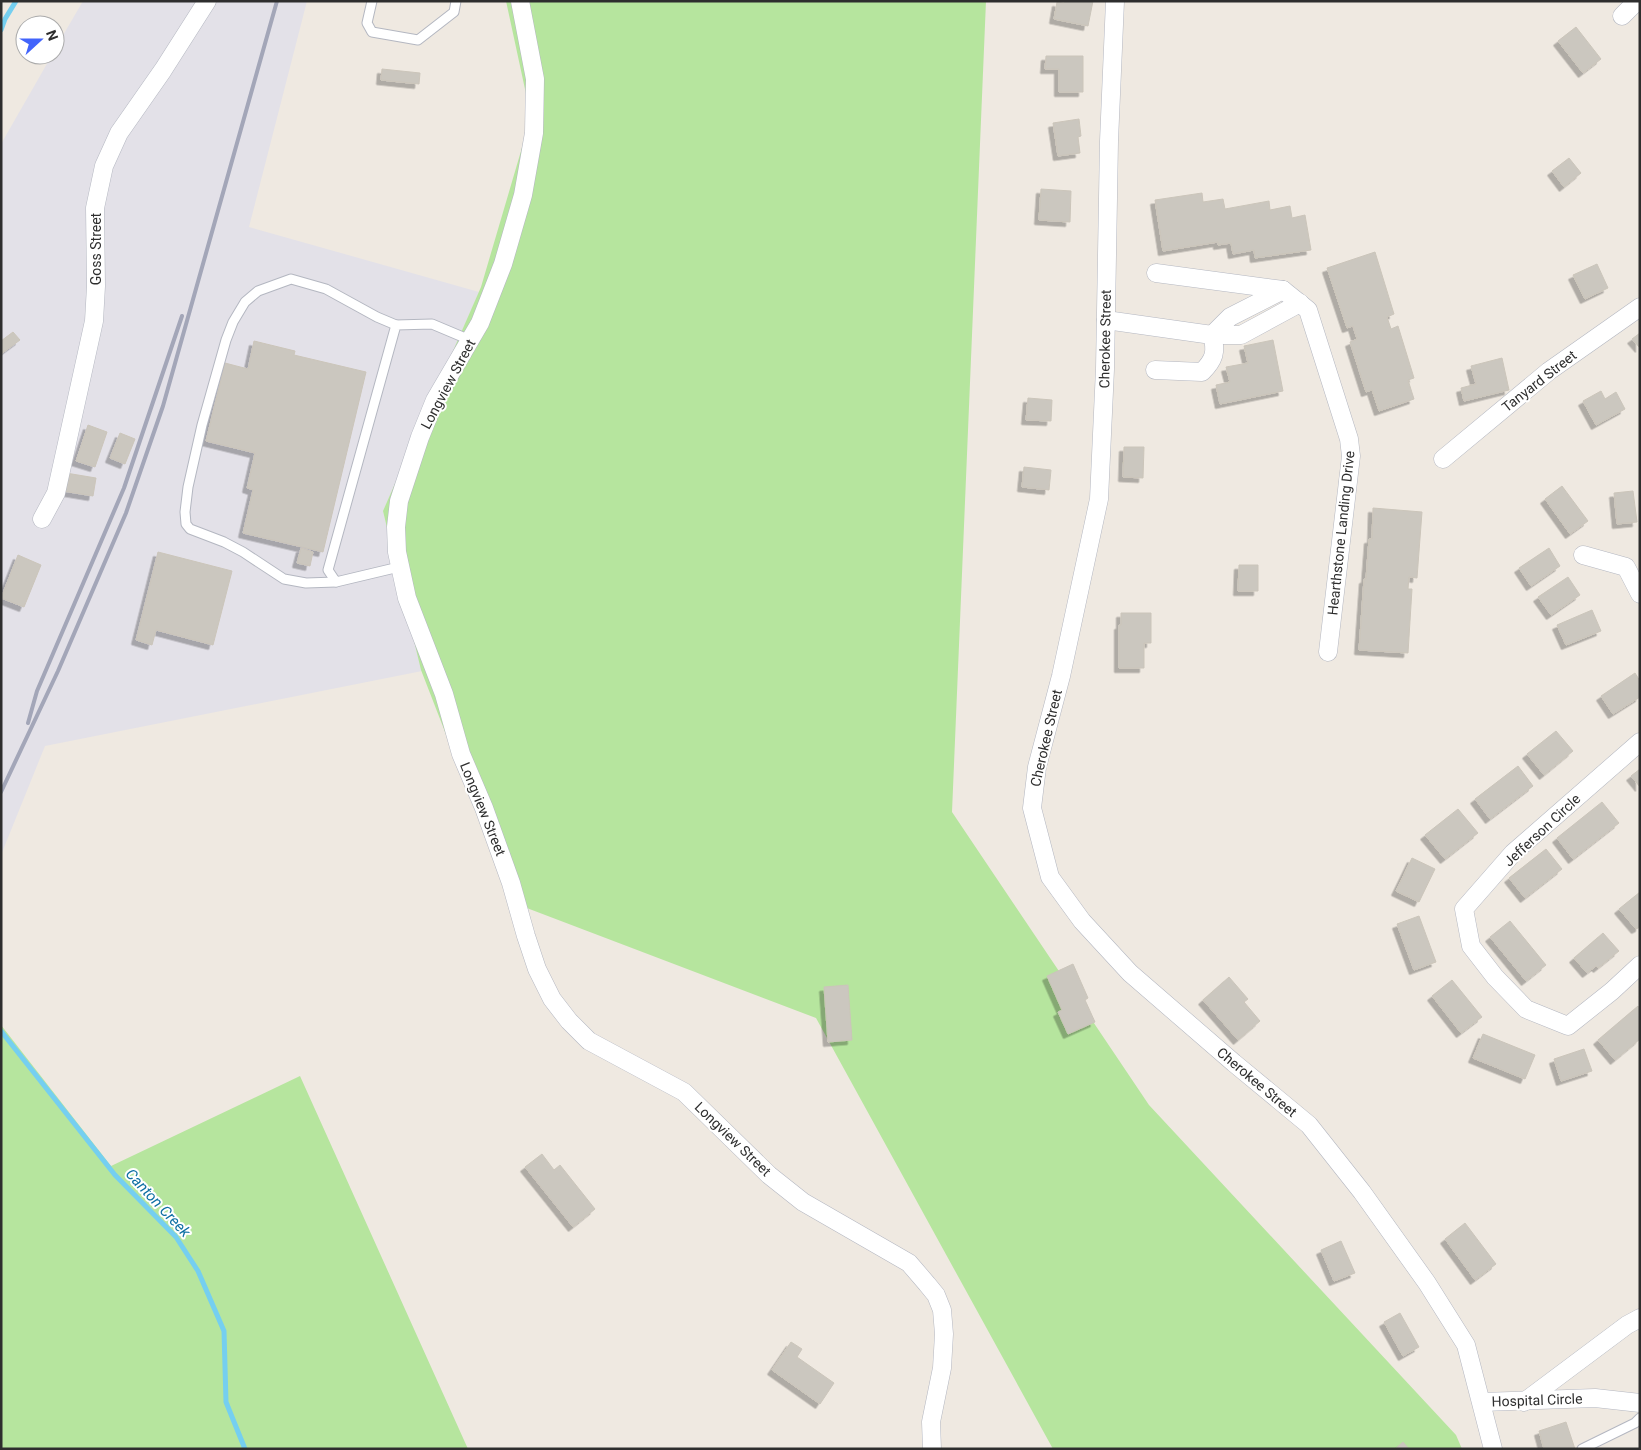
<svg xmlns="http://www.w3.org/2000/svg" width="1641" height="1450" font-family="Roboto,sans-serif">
<defs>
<filter id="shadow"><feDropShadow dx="-4.5" dy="4.5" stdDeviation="0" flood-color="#0004"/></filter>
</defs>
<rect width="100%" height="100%" fill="#efe9e1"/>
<path fill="#e3e1e8" d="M83,1H307L249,227L479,292L383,511L422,671L45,746L1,855V144L52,55H55V49Z"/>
<g fill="#b6e59e">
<path d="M506,1H986L952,812L1149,1105L1456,1435L1462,1449H1053L816,1018L511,902L421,670L383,511L481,287L531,117Z"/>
<path d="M1,1025L111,1166L300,1076L468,1449H1Z"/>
</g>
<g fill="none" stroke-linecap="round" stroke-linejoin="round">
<g stroke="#75cff0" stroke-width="5">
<path d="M1,30L5,19L16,1"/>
<path d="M1,1031L115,1175L176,1237L198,1271L224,1331L226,1402L245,1449"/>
</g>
</g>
<g fill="#cbc7bf" stroke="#cbc5ba" filter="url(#shadow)">
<path d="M1065,1H1093L1088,26L1054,19L1057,2L1064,3Z"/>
<path d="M1576,27L1601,59L1583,73L1558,41Z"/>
<path d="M1046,56H1083V92H1059V69H1045Z"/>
<path d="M382,69L420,73L419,84L381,80Z"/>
<path d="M1079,119L1081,136L1078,137L1080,153L1058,156L1053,123Z"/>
<path d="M1569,158L1581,173L1564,187L1552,171Z"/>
<path d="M1041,189L1071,191L1070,222L1039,220Z"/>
<path d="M1202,193L1203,202L1223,199L1225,209L1269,201L1270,210L1290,206L1292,218L1305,215L1311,250L1255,258L1254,250L1233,254L1231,243L1218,245V242L1163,251L1155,200Z"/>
<path d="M1375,252L1394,314L1387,317L1391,329L1398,326L1414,378L1408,380L1414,399L1379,411L1372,390L1366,392L1350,342L1357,339L1353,326L1347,328L1327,268Z"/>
<path d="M1597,264L1608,288L1585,299L1573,275Z"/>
<path d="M13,332L20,340L1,354V341Z"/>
<path d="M1640,333V348L1632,339Z"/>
<path d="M1273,340L1283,391L1220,404L1216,385L1230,382L1226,367L1248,363L1244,346Z"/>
<path d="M254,341L295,351L294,355L366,372L323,552L243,533L253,490L247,488L255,453L206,441L225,363L248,369Z"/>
<path d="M1502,358L1509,390L1464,401L1461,388L1476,384L1471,366Z"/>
<path d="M1601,391L1605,399L1616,392L1625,409L1596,425L1583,401Z"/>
<path d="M1028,398L1052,400L1051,421L1026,420Z"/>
<path d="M88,425L107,432L95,467L76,461Z"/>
<path d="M120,433L135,439L125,464L110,458Z"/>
<path d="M1124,447H1144L1143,478L1123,477Z"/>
<path d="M1024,467L1051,470L1049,490L1022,487Z"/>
<path d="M66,473L96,478L93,496L63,491Z"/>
<path d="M1562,486L1588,521L1570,534L1545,499Z"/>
<path d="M1633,491L1637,522L1617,524L1614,493Z"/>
<path d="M1373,508L1422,512L1417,578L1409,577L1408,589H1412L1408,653L1359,650L1364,579H1366L1369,539H1372Z"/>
<path d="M301,548L313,552L310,566L297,563Z"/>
<path d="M1549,548L1560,566L1531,586L1519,568Z"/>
<path d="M158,552L232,571L213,645L156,630L152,645L136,640Z"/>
<path d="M18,555L41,565L24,607L1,598Z"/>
<path d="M1239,565H1258V591H1238Z"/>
<path d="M1568,577L1580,595L1551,615L1538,597Z"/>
<path d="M1592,610L1601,631L1566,645L1557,625Z"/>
<path d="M1121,613H1151V643H1144V668H1119V625H1121Z"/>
<path d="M1635,673L1640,681V697L1613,714L1601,696Z"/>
<path d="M1556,731L1573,751L1544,775L1527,754Z"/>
<path d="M1518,766L1533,786L1490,819L1475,799Z"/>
<path d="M1640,769V787L1631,776Z"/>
<path d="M1602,802L1619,823L1573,859L1557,838Z"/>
<path d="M1458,809L1478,833L1445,859L1425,835Z"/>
<path d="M1546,849L1562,869L1525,898L1509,878Z"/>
<path d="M1412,858L1435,869L1419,902L1396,891Z"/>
<path d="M1640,892V927L1636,929L1619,909Z"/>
<path d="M1419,916L1436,962L1414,970L1397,924Z"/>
<path d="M1510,921L1546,965L1526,981L1490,937Z"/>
<path d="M1603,933L1619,951L1598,968L1596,966L1587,973L1574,958Z"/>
<path d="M1073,964L1088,998L1085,1000L1095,1022L1068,1034L1058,1012L1062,1010L1047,976Z"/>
<path d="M1229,977L1248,999L1244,1002L1260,1021L1238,1040L1203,1000Z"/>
<path d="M1452,980L1482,1017L1461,1033L1432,996Z"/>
<path d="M848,985L852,1040L828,1042L824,987Z"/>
<path d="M1638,1006L1640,1009V1039L1615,1060L1598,1040Z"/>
<path d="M1483,1034L1535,1055L1525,1079L1473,1058Z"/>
<path d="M1584,1049L1592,1071L1561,1081L1554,1059Z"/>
<path d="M542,1154L554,1170L560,1165L595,1209L573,1227L525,1167Z"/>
<path d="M1465,1223L1496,1264L1475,1280L1445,1239Z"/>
<path d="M1341,1241L1355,1273L1334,1281L1321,1250Z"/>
<path d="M1400,1313L1419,1347L1403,1356L1384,1322Z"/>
<path d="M791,1342L802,1349L797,1357L834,1383L820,1404L772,1370Z"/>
<path d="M1566,1422L1575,1449H1544L1539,1431Z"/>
<path d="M1403,1442L1409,1449H1395Z"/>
</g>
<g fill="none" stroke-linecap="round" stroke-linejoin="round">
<g stroke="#b4b7c1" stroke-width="11">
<g id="lane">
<path d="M372,1L367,23L372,32L418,40L454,12L456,1"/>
<path d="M399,567L336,582L328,570L396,325L432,324L470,340"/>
<path d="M336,582L306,583L284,579L243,552L224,542L190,529L186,524L185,512L188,487L202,425L226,340L233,322L245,302L258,291L291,279L326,289L377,317L396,325"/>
<path d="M1582,1449L1635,1423L1640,1418"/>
</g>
</g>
<g stroke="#b4b7c1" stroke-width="19">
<g id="street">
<path d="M520,1L535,79L534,133L523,195L503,264L480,323L435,400L420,437L399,501L396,527L397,552L407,598L444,694L461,754L484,808L511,883L526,936L537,969L552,999L569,1021L589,1041L684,1092L769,1175L803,1202L909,1263L927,1284L936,1295L942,1310L944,1334L942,1368L931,1422L932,1449"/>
<path d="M1115,1L1109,141L1105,369L1099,499L1061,676L1037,767L1032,808L1050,877L1082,921L1130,973L1234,1063L1309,1125L1362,1192L1427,1283L1466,1345L1493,1449"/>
<path d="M1622,16L1637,1"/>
<path d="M1156,273L1283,290"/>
<path d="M1283,290L1308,310L1349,439L1351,456L1328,652"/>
<path d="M1106,320L1212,335H1241L1300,303"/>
<path d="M1212,335L1230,317L1283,290"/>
<path d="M1155,370L1202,372C1214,360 1217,352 1212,335"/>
<path d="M1443,459L1549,371L1640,307"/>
<path d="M42,519L56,493L94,321L96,286L95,208L104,166L119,133L163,70L207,1"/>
<path d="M1583,555L1626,567L1640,594"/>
<path d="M1640,742L1513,853L1464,909L1471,946L1495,977L1526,1009L1568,1026L1612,991L1640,965"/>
<path d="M1482,1402L1595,1398L1640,1403"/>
<path d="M1524,1402L1627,1325L1640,1318"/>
</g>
</g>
<use href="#lane" stroke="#fff" stroke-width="9"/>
<use href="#street" stroke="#fff" stroke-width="18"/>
<g stroke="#a3a6b8" stroke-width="4">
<path d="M28,723L37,691L124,488L182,316"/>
<path d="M1,792L58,671L126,513L163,406L277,1"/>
</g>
</g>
<g text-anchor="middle" stroke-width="4" stroke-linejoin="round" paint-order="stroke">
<g font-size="14" fill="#2e2e2e" stroke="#fff">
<text transform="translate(96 249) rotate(-90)" y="5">Goss Street</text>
<text transform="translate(1105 339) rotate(-89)" y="5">Cherokee Street</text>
<text transform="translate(1539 381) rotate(-38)" y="5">Tanyard Street</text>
<text transform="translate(448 384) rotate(-62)" y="5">Longview Street</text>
<text transform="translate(1341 533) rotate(-84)" y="5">Hearthstone Landing Drive</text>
<text transform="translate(1046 738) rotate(-77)" y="5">Cherokee Street</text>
<text transform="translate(483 809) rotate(68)" y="5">Longview Street</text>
<text transform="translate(1542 830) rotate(-43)" y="5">Jefferson Circle</text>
<text transform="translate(1257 1082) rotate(40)" y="5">Cherokee Street</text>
<text transform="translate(733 1139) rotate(44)" y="5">Longview Street</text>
<text transform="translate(1537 1400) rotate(-2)" y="5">Hospital Circle</text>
</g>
<g font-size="15" font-style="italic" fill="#0d6fa3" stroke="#fff">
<text transform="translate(158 1203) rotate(47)" y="5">Canton Creek</text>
</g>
</g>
<rect width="1641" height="1450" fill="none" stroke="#2e2e2e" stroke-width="5"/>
<g transform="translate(40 40) rotate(69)"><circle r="24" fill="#ffffff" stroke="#ababab"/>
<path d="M0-4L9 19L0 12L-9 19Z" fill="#4264fb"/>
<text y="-8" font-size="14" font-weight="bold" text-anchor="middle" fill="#2e2e2e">N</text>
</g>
</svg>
